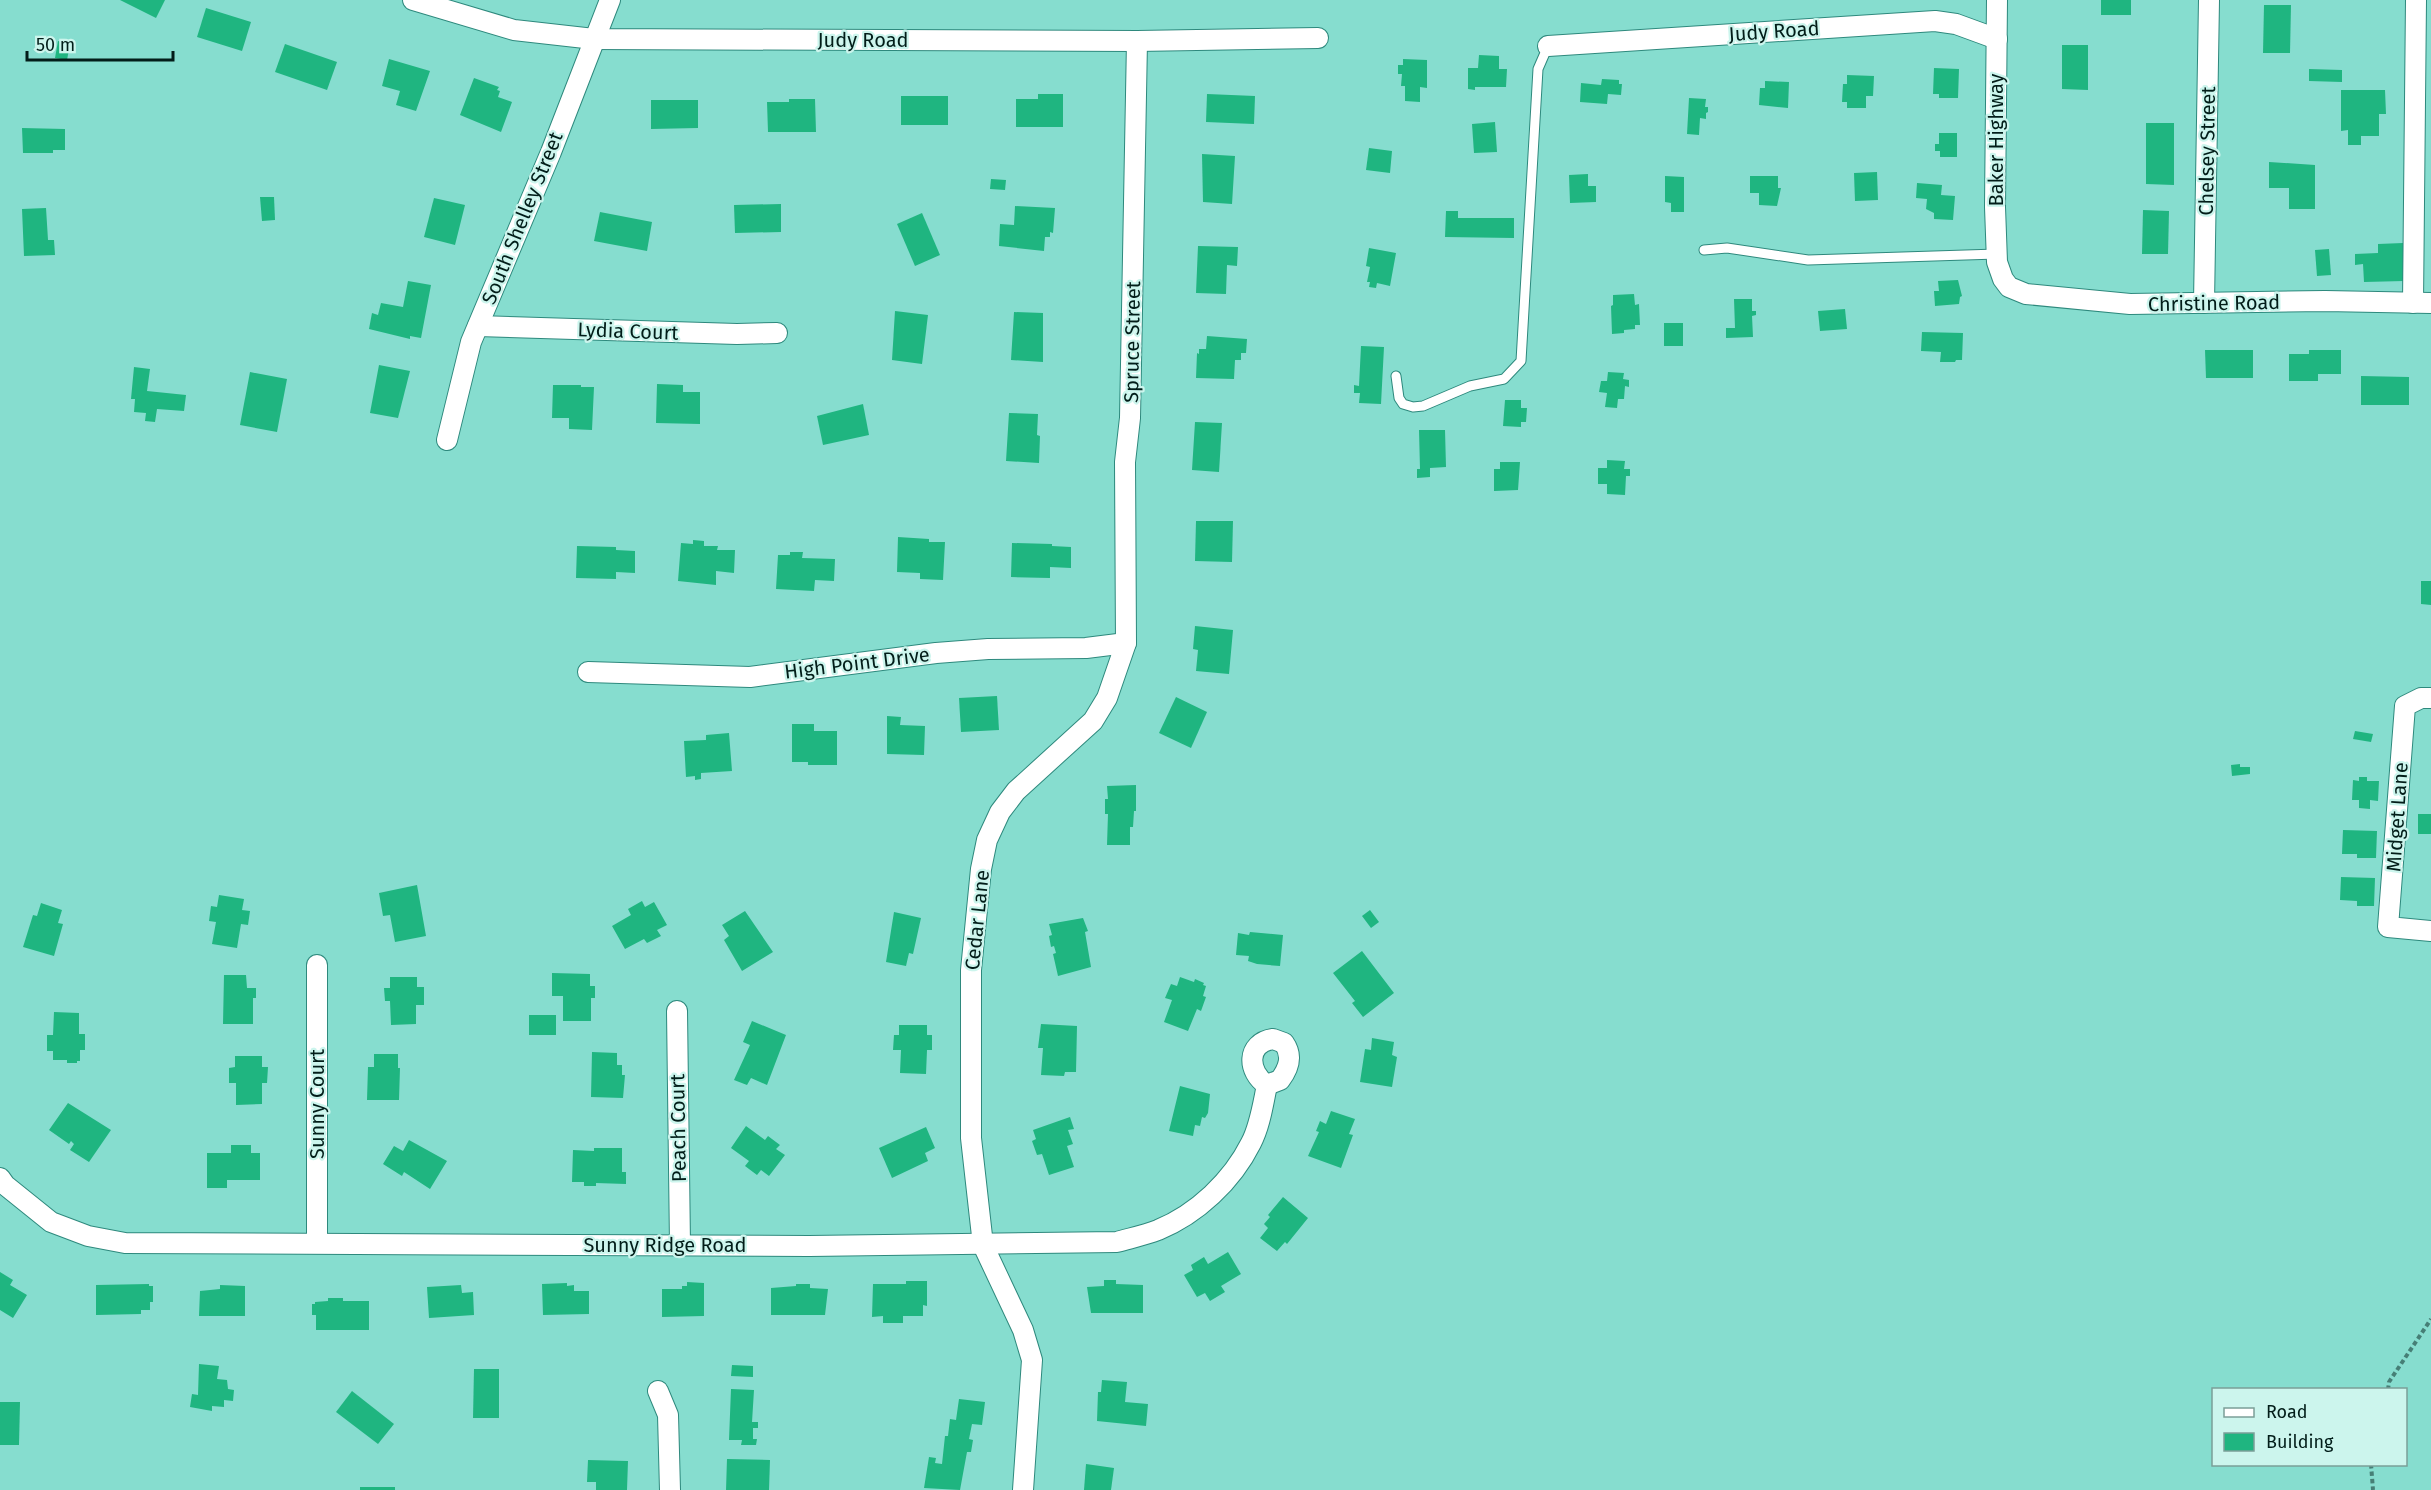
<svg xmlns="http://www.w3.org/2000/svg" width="2431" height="1490" font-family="'Fira Sans',sans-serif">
<rect width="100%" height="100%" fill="#86ddcf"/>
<g fill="#1fb580">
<path d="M120,0H165L156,18Z"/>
<rect x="2101" y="0" width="30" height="15"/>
<path d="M2264,5H2291L2290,53H2263Z"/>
<path d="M206,8L251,22L242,51L197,37Z"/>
<path d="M58,41L70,44L67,60L55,58Z"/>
<path d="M285,44L337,62L327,90L275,72Z"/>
<path d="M2062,45H2088V90L2062,89Z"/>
<path d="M1479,55L1499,56V69H1507L1506,87H1475V90L1468,89V68H1478Z"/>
<path d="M389,59L430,71L416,111L396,105L400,91L382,86Z"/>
<path d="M1403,59L1427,60V88L1420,87V102L1405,101V86H1401L1402,74H1398V65H1403Z"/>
<path d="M1934,68L1959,69L1958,98H1939V94H1933Z"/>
<path d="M2309,69L2342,70V82L2309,81Z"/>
<path d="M1847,75L1874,76L1873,96H1866V108H1847V102H1842L1843,84H1847Z"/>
<path d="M474,78L499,87L497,90L500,91L498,97L512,102L501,132L460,115Z"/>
<path d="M1602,79L1619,80V84H1622L1621,95L1608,94L1607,104L1580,102L1581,83L1601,85Z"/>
<path d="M1765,81L1789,82L1788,108L1759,105L1760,88H1765Z"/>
<path d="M2341,90H2385L2386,114H2379V136H2361V145H2348V130L2341,131Z"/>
<path d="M1038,94H1063V127H1016V99H1038Z"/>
<path d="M1207,94L1255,96L1254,124L1206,122Z"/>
<rect x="901" y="96" width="47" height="29"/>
<path d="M1689,98L1706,99L1705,107H1708V112L1706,113V119L1700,118L1699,135L1687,134Z"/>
<path d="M789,99H815L816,132H768L767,102H789Z"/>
<path d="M651,100H698V128L651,129Z"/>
<path d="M1495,122L1497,152L1474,153L1472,124Z"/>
<path d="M2146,123H2174V185L2146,184Z"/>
<path d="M22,128L65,129V150H53V153H23Z"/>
<path d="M1939,133H1957V157H1940V151H1935V144H1939Z"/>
<path d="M1369,148L1392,151L1390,173L1366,170Z"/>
<path d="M1202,154L1235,156L1232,204L1203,202Z"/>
<path d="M2269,162L2315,165V209H2289V188H2269Z"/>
<path d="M1877,172L1878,200L1855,201L1854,173Z"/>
<path d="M1588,174V186H1596V202L1570,203L1569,175Z"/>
<path d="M1665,176L1684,177V212H1671V203L1665,202Z"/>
<path d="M1750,176H1778V188H1781L1777,206L1759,205V193H1750Z"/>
<path d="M991,179L1006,180L1005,190L990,189Z"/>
<path d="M1917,183L1942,185L1941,195L1955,196L1953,220L1934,219V213L1926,209L1927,199L1916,198Z"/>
<path d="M260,197H274L275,220L262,221Z"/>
<path d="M434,198L465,205L455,245L424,237Z"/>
<path d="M781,204V232L735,233L734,205Z"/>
<path d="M1015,206L1055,208L1053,233L1050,232V237H1045L1044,251L999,246L1000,224L1014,225Z"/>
<path d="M46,208L48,240H54L55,255L24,256L22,209Z"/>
<path d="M2143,210L2169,211L2168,254H2142Z"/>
<path d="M1446,211H1458V218H1514V238L1445,237Z"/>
<path d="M600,212L652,222L647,251L594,241Z"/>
<path d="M922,213L940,255L915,266L897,224Z"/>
<path d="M2403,243L2404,281L2364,282L2363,264L2355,265V254L2378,253V244Z"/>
<path d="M1198,246L1238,247L1237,266L1227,265L1226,294L1196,293Z"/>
<path d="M1369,248L1396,253L1390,286L1377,283L1376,288L1369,287L1370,282H1367L1370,267L1366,266Z"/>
<path d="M2329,249L2331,275L2317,276L2315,250Z"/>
<path d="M1958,280L1962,296L1960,297L1959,304L1935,306L1934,291H1939L1938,281Z"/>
<path d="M408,281L431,285L421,338L410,336V339L369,329L372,313L378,315L381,303L403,307Z"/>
<path d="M1634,294L1635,305L1639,304L1640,325H1635V329L1624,330V333L1612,334L1611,306L1613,305V295Z"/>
<path d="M1734,299H1752V311H1756V315L1752,316L1753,337L1726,338V328H1735Z"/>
<path d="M1845,309L1847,329L1820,331L1818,311Z"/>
<path d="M895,311L928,315L922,364L892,360Z"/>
<path d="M1014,312L1043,313V362L1011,360Z"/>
<rect x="1664" y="323" width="19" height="23"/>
<path d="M1922,332L1963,333L1962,360H1956L1955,362H1940L1941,352L1921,351Z"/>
<path d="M1207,336L1247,339L1246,353H1241V360H1235L1234,379L1196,378L1197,353L1199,354V349H1206Z"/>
<path d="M1361,346L1384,347L1381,404L1359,403L1360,393H1354V385L1359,386Z"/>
<path d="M2205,350H2253V378H2206Z"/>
<path d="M2309,350H2341V374H2318V381H2289V354H2309Z"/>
<path d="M379,365L410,371L398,418L370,413Z"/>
<path d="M134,367L150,369L147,391L186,395L184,411L157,409L155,422L145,421L146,413L134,412L135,399H131Z"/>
<path d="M250,372L287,379L277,432L240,425Z"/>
<path d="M1608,372L1624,373L1623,379L1629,380V387L1625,386L1624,399H1618L1617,408L1605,407L1607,393L1599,392L1601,381H1607Z"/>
<path d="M2361,376L2409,377V405H2361Z"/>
<path d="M657,384L683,385V392H700V424L656,423Z"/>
<path d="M553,385H581V387H594L592,430L569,429V418H552Z"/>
<path d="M1505,400H1521V408H1527L1526,422H1521V427L1503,426Z"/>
<path d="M863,404L869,435L823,445L817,416Z"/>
<path d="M1009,413L1038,414L1037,435L1040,436L1039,463L1006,461Z"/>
<path d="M1195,422L1222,423L1219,472L1192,470Z"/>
<path d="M1419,430H1445L1446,467L1430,468V477L1417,478V469H1420Z"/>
<path d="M1607,460L1625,461L1624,469H1630V476H1626L1625,495L1607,494V484H1598V468H1607Z"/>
<path d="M1500,462H1520L1518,490L1494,491V469H1500Z"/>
<path d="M1196,521H1233L1232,562L1195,561Z"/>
<path d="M898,537L929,539V542H945L943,580L920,579V573L897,572Z"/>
<path d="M693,540L704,541V546H718L717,550H735L734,573L716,571V585L678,581L681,543L693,544Z"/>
<path d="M1012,543L1052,544V546L1071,547V568L1050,567V578L1011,577Z"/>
<path d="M577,546L616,547V550L635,551V573L616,572V579L576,578Z"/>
<path d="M790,552H803L802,558L835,559L834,581L815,580L814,591L776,589L778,555H790Z"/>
<path d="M2421,581H2431V605L2421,604Z"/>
<path d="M1195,626L1233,630L1229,674L1196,671L1198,650L1193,649Z"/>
<path d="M997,696L999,730L961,732L959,698Z"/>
<path d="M1176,697L1207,712L1191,748L1159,733Z"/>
<path d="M887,716L901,717L900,725L925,726L924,755L887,754Z"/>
<path d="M792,724H814V731H837V765H808V762H792Z"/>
<path d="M2355,731L2373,734L2371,742L2353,739Z"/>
<path d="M729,733L732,771L701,773V779L695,780V776L686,777L684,741L706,740V735Z"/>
<path d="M2240,764V767H2250V774L2232,776L2231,765Z"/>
<path d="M2359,777H2367V781H2379L2378,801L2370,800V809L2359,808V800H2352L2353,780L2359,781Z"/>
<path d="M1136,785V811H1134L1133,827H1130V845H1107L1108,814H1105V799H1108L1107,786Z"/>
<rect x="2418" y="814" width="13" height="20"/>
<path d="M2343,830L2377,831L2376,858H2357V854H2342Z"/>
<path d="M2341,877L2375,878L2374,906H2357V901L2340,900Z"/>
<path d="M417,885L426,936L395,942L390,915L383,916L379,893Z"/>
<path d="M219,895L244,899L242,910L250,911L248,925L241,924L237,948L212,944L216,922L209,921L211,906L217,907Z"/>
<path d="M642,901L645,907L654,902L667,925L657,930L661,936L647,943L644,939L625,949L612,926L631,915L628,909Z"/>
<path d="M41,903L62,910L58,923L63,924L54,956L23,947L33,915L37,916Z"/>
<path d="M1370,910L1379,922L1371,928L1362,916Z"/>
<path d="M745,911L773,952L742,971L724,940L729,936L722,925Z"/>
<path d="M894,912L921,918L913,954L909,953L906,966L886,962Z"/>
<path d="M1083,918L1088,931L1085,932L1091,967L1058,976L1053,954L1056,953L1054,946L1051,947L1049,936L1052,935L1049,924Z"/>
<path d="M1250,932L1283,935L1280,966L1257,964L1248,961L1249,956L1236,955L1238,933L1249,935Z"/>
<path d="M1362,951L1394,993L1363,1017L1352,1003L1355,1001L1333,973Z"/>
<path d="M552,973L590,974V986H595V998H591V1021H563V996H552Z"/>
<path d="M224,975H246L247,988H256V998H253V1024H223Z"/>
<path d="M390,977H417V987H424V1005H416V1024L391,1025L390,1001H385L384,988H390Z"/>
<path d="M1180,977L1194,982L1195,979L1204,983L1203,985L1206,986L1203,996L1206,997L1201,1011L1197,1009L1188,1031L1164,1022L1172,1000L1165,998L1171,984L1177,986Z"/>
<path d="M54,1012L79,1013V1034H85V1050H80V1061H77V1063H67V1060H53V1051H47V1035H53Z"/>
<rect x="529" y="1015" width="27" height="20"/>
<path d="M752,1021L786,1035L767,1085L751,1078L747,1085L734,1080L750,1045L743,1042Z"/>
<path d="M1041,1024L1077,1026L1076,1072H1065L1064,1076L1041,1075L1043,1048H1038Z"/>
<path d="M899,1025H927V1035H932V1050H927L926,1074L900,1073L901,1050H893L894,1035H899Z"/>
<path d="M1372,1038L1394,1042L1392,1055L1397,1057L1392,1087L1360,1082L1365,1049L1371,1050Z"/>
<path d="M592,1052L617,1053V1065H622V1075H625L623,1098L591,1097Z"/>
<path d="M374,1054H398V1068H400L399,1100H367L368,1067H374Z"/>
<path d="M235,1056H262V1067H268L267,1083H262V1104L236,1105V1083H229V1068L235,1067Z"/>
<path d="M1180,1086L1210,1094L1208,1113L1205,1118L1202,1117L1200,1126L1195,1125L1193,1136L1169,1131Z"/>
<path d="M68,1103L111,1130L89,1162L70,1150L74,1144L71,1141L69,1144L49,1130Z"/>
<path d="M1331,1111L1355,1119L1349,1134L1353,1135L1341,1168L1308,1156L1319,1132L1316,1131L1320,1121L1326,1124Z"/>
<path d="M1070,1117L1074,1129L1068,1130L1073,1144L1067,1146L1074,1167L1049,1175L1042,1154L1037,1155L1032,1141L1036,1139L1033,1130Z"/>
<path d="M746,1126L765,1140L768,1136L780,1145L776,1149L785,1155L769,1176L761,1170L757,1175L745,1166L749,1161L731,1148Z"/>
<path d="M926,1127L935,1148L925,1153L928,1161L892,1178L879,1148Z"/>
<path d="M409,1140L447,1161L430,1189L404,1172L402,1176L383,1164L394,1146L403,1151Z"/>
<path d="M231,1145H251V1153H260V1180H227V1188H207V1153H231Z"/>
<path d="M594,1148H622V1172H626V1184L596,1183V1186H584V1182H572L573,1150L594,1151Z"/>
<path d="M1283,1197L1308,1218L1287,1244L1285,1242L1277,1251L1260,1238L1268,1228L1264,1224L1270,1217L1268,1215Z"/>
<path d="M1228,1252L1241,1274L1221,1286L1225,1292L1210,1301L1205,1293L1197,1297L1184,1275L1193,1270L1191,1265L1204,1257L1208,1264Z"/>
<path d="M0,1272L13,1280L10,1285L27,1295L13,1318L0,1310Z"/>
<path d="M1104,1280H1116V1284L1143,1285V1313H1091L1087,1287L1104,1286Z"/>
<path d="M906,1281H927V1306L923,1305V1316H903V1323H883V1316L872,1317L873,1284H906Z"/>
<path d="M687,1282L704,1283V1316L662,1317V1289H682V1286H687Z"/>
<path d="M567,1283V1286L574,1285V1291H589V1314L543,1315L542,1284Z"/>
<path d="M149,1284V1286H153V1302H150V1310H141V1314L96,1315V1285Z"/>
<path d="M796,1284H810V1288L828,1289L825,1315H771V1288L796,1286Z"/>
<path d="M220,1285L245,1286V1316H199L200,1291L220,1289Z"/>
<path d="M461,1285L462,1293L473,1292L474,1315L429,1318L427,1287Z"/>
<path d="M328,1298H343V1301H369V1330H316V1315H312V1304H315V1302L328,1301Z"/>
<path d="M199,1364L219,1366L217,1379L227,1380L228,1389L234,1390L233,1401L224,1400V1407L212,1406V1411L190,1407L192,1394L198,1395Z"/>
<path d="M732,1365L753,1366V1377L731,1376Z"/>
<path d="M474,1369H499V1418H473Z"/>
<path d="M1102,1380L1127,1382L1125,1402L1148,1404L1146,1426L1097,1421L1098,1392H1101Z"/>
<path d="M731,1389L754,1390L752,1422H758V1428H753V1439H757L756,1445H741L742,1440H729Z"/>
<path d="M352,1391L394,1424L378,1444L336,1412Z"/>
<path d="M959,1399L985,1402L982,1425L972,1424L969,1439L973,1440L971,1452H967L960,1490L924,1488L929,1457L936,1458L935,1463L942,1464L945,1436H948L950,1419L956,1420Z"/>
<path d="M0,1402H20L19,1445H0Z"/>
<path d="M727,1459L770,1460L769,1490H726Z"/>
<path d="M588,1460L628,1461L627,1490H596V1482H587Z"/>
<path d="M1086,1464L1114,1468L1111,1490H1084Z"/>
<rect x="360" y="1487" width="35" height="3"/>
</g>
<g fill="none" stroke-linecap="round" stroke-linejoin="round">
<g stroke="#2e897d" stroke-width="11">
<g id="lane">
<path d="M1704,250L1727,248L1808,260L1997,254"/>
<path d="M1396,376L1399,398L1403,404L1413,407L1423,406L1470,386L1504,379L1521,361L1538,69L1548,46"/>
</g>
</g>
<g stroke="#2e897d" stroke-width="22">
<g id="street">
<path d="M413,0L514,30L594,39L1137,41L1318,38"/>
<path d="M1997,0L1995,207L1997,262L2003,279L2009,287L2026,294L2130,304L2325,301L2431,303"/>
<path d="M1548,46L1935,21L1956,24L1997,39"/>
<path d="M2204,303L2209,0"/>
<path d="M2413,303L2416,0"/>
<path d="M478,326L737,334L777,333"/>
<path d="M447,440L471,342L551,152L610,0"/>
<path d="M588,672L750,677L936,653L988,649L1086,648L1126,643"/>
<path d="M2431,698H2421L2405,706L2388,927L2431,931"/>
<path d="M677,1011L680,1245"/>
<path d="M1273,1039L1284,1043C1293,1056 1289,1068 1280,1080L1267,1085C1247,1072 1246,1043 1273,1039Z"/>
<path d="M0,1178L5,1185L51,1222L88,1236L125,1243L809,1246L1117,1242C1131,1238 1145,1235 1158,1230C1197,1214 1232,1181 1251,1143C1260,1126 1263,1104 1267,1085"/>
<path d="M317,1243V965"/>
<path d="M658,1391L668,1415L670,1490"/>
<path d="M1023,1490L1032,1360L1023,1330L983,1245L971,1138V970L981,869L987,840L1000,812L1016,791L1093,721L1107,698L1126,643L1125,462L1130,418L1137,41"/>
</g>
</g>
<g stroke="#467f76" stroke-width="4" stroke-dasharray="4.5 3" stroke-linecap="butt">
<path d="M2388,1390L2389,1382L2431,1319"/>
<path d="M2371,1464L2373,1490"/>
</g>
<use href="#lane" stroke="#fff" stroke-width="9"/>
<use href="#street" stroke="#fff" stroke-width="20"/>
</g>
<g text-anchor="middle" stroke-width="4.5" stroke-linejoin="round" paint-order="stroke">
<g font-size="20" fill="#021d19" stroke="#ccf5ed">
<text transform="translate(1774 31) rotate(-4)" y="7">Judy Road</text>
<text x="863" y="47">Judy Road</text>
<text transform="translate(1996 140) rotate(-90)" y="7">Baker Highway</text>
<text transform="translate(2207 151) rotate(-89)" y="7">Chelsey Street</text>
<text transform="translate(522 218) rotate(-68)" y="7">South Shelley Street</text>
<text transform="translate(2214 303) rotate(-1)" y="7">Christine Road</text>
<text transform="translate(628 331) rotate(2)" y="7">Lydia Court</text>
<text transform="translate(1132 342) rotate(-89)" y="7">Spruce Street</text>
<text transform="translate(857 663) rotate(-7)" y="7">High Point Drive</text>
<text transform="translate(2397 817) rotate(-86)" y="7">Midget Lane</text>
<text transform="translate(977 920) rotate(-84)" y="7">Cedar Lane</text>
<text transform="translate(317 1104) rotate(-90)" y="7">Sunny Court</text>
<text transform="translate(678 1128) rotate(-91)" y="7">Peach Court</text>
<text x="665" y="1252">Sunny Ridge Road</text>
</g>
</g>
<rect x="2212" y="1388" width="195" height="78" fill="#ccf5ed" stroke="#7b9f98" stroke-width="1.5"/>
<rect x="2224" y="1408" width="30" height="9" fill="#ffffff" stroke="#7b9f98" stroke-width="1.5"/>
<text x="2266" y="1418" font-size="18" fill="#021d19">Road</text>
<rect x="2224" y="1433" width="30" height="18" fill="#1fb580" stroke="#7b9f98" stroke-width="1.5"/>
<text x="2266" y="1448" font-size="18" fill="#021d19">Building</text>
<path d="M27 51v9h146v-9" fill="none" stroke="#021d19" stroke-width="3"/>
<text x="36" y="51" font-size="18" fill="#021d19" stroke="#ccf5ed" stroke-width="4.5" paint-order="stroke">50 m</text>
</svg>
